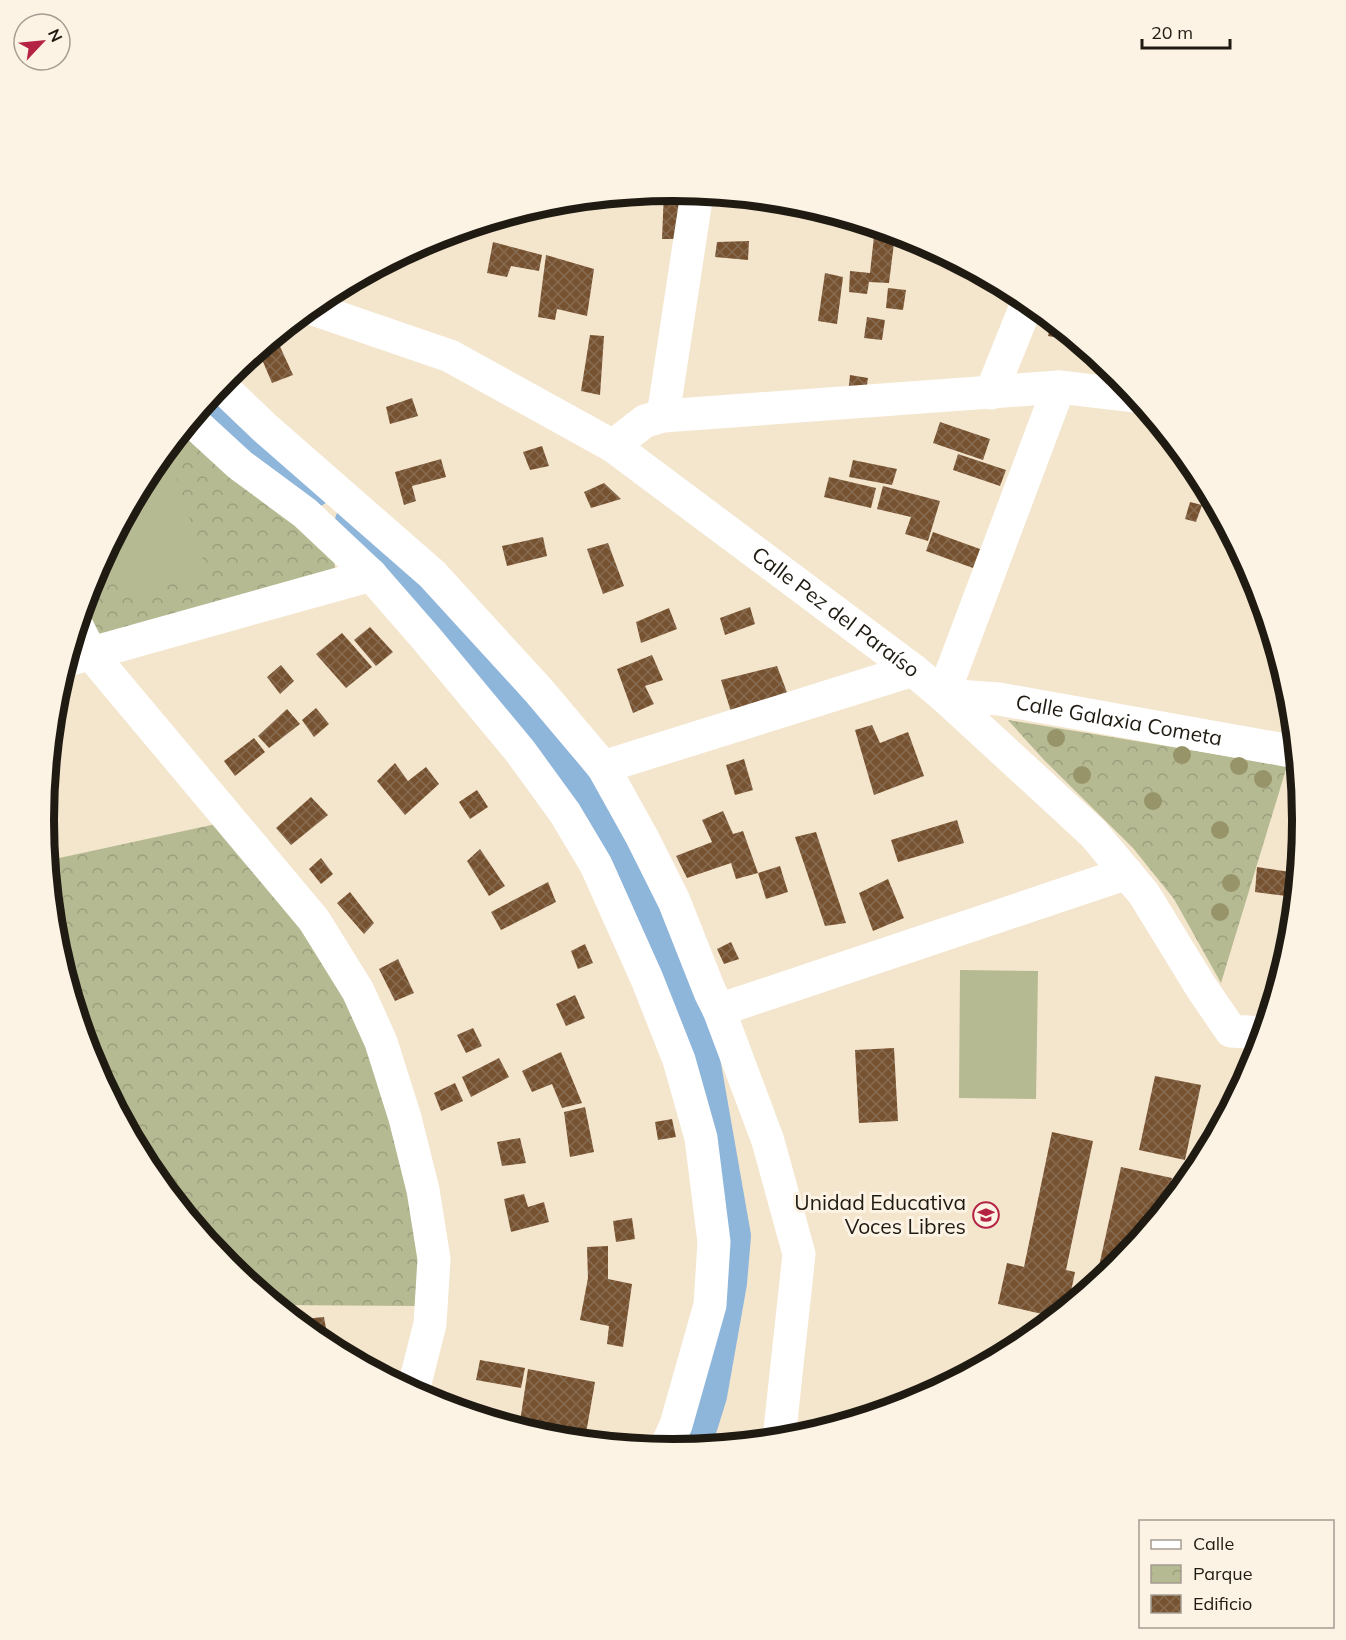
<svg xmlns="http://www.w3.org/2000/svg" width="1346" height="1640" font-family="Mulish,sans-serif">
<defs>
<pattern id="park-crowns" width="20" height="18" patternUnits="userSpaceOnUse" patternTransform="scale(1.5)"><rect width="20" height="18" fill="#b5ba92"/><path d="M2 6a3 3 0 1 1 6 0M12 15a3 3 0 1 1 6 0" fill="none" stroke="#9b9f7d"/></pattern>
<pattern id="building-cross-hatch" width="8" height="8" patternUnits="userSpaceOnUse" patternTransform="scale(1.5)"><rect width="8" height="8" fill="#765230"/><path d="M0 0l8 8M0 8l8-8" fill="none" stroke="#886c52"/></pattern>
</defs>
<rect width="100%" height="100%" fill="#f4e5cd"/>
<g fill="url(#park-crowns)">
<path d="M184,429L333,556L336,572L109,636L96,633L86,598L92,579L150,470Z"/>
<path d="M1008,720L1287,766L1221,983L1174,899L1133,848L1044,760Z"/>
<path d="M216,824L309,940L352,1008L397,1121L420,1254L416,1306L276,1305L228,1265L149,1169L91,1061L69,988L50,860Z"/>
</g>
<g fill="#b5ba92">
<path d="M167,450L207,571L126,598L109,546L150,470Z"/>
<path d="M960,970L1038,971L1036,1099L959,1098Z"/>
</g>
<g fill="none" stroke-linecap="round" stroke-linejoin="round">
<g stroke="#8eb5da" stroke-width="32">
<path d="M205,403L218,417L276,460L315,491"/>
<path d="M351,521L453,627L484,669L572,768L623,850L698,1025L735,1236L731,1283L711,1396L695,1447"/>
</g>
</g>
<g fill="url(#building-cross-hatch)">
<path d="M664,191H681L676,239H662Z"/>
<path d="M875,227L914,239L922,242L921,247L894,243L889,283L869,282L867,294L849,292L850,271L870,273Z"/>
<path d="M749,241L748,260L715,257L717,242Z"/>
<path d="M493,242L542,255L539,271L511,266L507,277L487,273Z"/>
<path d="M546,255L594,269L587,316L557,309L555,320L538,317Z"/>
<path d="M825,273L843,277L837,324L818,321Z"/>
<path d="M888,288L906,290L903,310L886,308Z"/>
<path d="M867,317L885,320L882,340L864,338Z"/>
<path d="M1052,321L1068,334L1066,339L1048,336Z"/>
<path d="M590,335L604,336L600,395L581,391Z"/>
<path d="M277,340L293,375L272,383L258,350L263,346Z"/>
<path d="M850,375L868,378L865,398L848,395Z"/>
<path d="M412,398L418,416L390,424L386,407Z"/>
<path d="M940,422L990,439L983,460L933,443Z"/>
<path d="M542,446L549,466L530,470L523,452Z"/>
<path d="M958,454L1006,470L1000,486L953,470Z"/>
<path d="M441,459L446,477L412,486L416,501L404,505L395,472Z"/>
<path d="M853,460L897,469L892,485L849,477Z"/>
<path d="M829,477L876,488L871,508L824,497Z"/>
<path d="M604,483L621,499L591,508L584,492Z"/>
<path d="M883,486L940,501L928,541L905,534L911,517L877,509Z"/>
<path d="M1190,502L1202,505L1196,522L1185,519Z"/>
<path d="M933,532L980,549L973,568L926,551Z"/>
<path d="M543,537L547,556L507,566L502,546Z"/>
<path d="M608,543L624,586L603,594L587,549Z"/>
<path d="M750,607L755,624L725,635L720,618Z"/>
<path d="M669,608L677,629L641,643L636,622Z"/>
<path d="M370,627L393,652L376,666L354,640Z"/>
<path d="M342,633L372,667L346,688L316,654Z"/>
<path d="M652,655L663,680L645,686L654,704L633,713L617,669Z"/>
<path d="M281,665L294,681L280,694L267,677Z"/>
<path d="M777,666L791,703L733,718L721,680Z"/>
<path d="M316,708L329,724L314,737L302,720Z"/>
<path d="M287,709L300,724L269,748L258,736Z"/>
<path d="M872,725L880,743L908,732L924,776L874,795L855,730Z"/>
<path d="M254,738L265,752L235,776L224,761Z"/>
<path d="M744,759L753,790L735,795L726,765Z"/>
<path d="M395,763L408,781L426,767L439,784L405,815L377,781Z"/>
<path d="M477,790L488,807L470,819L459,802Z"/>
<path d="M311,797L328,815L291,845L276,828Z"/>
<path d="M723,811L733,834L743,831L758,873L736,879L731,863L687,878L676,856L712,842L702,820Z"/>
<path d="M957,820L964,843L898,862L891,840Z"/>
<path d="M816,832L846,923L825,926L795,837Z"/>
<path d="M480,849L505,886L489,896L467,861Z"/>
<path d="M321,858L333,874L321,884L309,869Z"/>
<path d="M780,866L788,892L766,899L758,873Z"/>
<path d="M1257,867L1297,873L1295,897L1255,892Z"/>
<path d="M888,879L904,918L873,931L859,893Z"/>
<path d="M548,882L556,902L501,930L491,912Z"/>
<path d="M350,892L374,923L364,934L337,903Z"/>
<path d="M731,942L739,959L724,964L717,949Z"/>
<path d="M585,944L593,963L578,969L571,951Z"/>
<path d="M398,959L414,993L395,1001L379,969Z"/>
<path d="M575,995L585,1018L566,1026L556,1004Z"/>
<path d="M473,1028L482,1046L466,1053L457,1035Z"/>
<path d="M894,1048L898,1121L859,1123L855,1050Z"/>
<path d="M561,1052L582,1103L562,1108L552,1084L532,1092L522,1071Z"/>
<path d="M499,1058L509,1077L471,1097L462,1077Z"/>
<path d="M1155,1076L1201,1085L1185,1160L1139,1150Z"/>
<path d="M455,1083L463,1101L441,1111L434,1093Z"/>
<path d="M585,1107L594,1152L570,1157L564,1112Z"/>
<path d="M672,1119L676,1137L658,1140L655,1122Z"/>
<path d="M1052,1132L1093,1141L1066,1270L1075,1272L1068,1306L1055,1317L998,1304L1007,1263L1024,1267Z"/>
<path d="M520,1138L526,1163L502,1166L497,1142Z"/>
<path d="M1121,1167L1172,1178L1165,1208L1118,1265L1104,1277L1097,1275Z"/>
<path d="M524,1194L528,1207L544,1202L549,1222L511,1232L504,1199Z"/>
<path d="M632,1218L635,1239L616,1242L613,1221Z"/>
<path d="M608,1246V1279L632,1284L623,1347L607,1344L609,1326L580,1320L588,1278L587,1247Z"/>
<path d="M324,1317L329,1346L304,1328L303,1319Z"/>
<path d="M480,1360L525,1368L521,1388L476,1380Z"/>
<path d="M528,1369L595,1382L585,1439L519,1428Z"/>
</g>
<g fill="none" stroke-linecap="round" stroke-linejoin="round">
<g stroke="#fff" stroke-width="33">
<path id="s1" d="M310,308L450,356L613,446L913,670L943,695L1093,833L1144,894L1201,987L1231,1031L1263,1033"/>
<path d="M220,385L265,428L432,574L539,691L603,767L642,837L674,901L710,992L719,1010L768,1141L799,1254L779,1439"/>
<path d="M991,393L1028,301"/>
<path d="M663,416L697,193"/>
<path d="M191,420L240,465L305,513L371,575L426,638L520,751L565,813L596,865L647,979L679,1060L701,1138L714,1242L710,1305L676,1425L665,1449"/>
<path d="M613,446L645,421L663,416L1059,387L1136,396"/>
<path d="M77,626L91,654L314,920L358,991L381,1042L405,1118L423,1190L434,1259L430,1324L413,1391"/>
<path d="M67,660L371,575"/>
<path id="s2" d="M943,695L999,699L1296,752"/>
<path d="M943,695L1059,387"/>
<path d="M603,767L913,670"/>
<path d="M719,1010L1127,873"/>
</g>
</g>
<g fill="#989469">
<circle cx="1056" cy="738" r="9"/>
<circle cx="1182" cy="755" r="9"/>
<circle cx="1239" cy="766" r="9"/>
<circle cx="1082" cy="775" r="9"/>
<circle cx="1263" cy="779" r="9"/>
<circle cx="1153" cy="801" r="9"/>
<circle cx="1220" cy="830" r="9"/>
<circle cx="1231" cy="883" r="9"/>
<circle cx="1220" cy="912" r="9"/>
</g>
<defs>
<g id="school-ring" transform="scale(1.35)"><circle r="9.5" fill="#fcf3e5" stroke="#b52344" stroke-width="1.5"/><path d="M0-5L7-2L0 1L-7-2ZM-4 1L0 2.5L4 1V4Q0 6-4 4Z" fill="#b52344"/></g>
</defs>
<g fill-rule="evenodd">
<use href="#school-ring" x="986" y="1215"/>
</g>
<g text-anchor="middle" stroke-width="6" stroke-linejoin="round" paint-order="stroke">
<g font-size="21" fill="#201b12" stroke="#fcf3e5">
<text dy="7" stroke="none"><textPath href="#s1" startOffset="612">Calle Pez del Paraíso</textPath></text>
<text dy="7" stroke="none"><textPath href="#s2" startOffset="178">Calle Galaxia Cometa</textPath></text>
</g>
<g font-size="21" fill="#201b12" stroke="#fcf3e5" text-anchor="end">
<text x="966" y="1210">Unidad Educativa<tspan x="966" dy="24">Voces Libres</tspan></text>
</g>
</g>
<path d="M0 0H1346V1640H0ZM54 820a619 619 0 1 1 1238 0a619 619 0 1 1-1238 0Z" fill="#fcf3e5" fill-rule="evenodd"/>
<path fill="none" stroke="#201b12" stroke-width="8" d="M54 820a619 619 0 1 1 1238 0a619 619 0 1 1-1238 0Z"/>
<rect x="1139" y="1520" width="195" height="108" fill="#fcf3e5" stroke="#a49d91" stroke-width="1.5"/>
<rect x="1151" y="1540" width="30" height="9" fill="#ffffff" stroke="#a49d91" stroke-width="1.5"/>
<text x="1193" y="1550" font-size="18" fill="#201b12">Calle</text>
<rect x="1151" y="1565" width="30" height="18" fill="url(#park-crowns)" stroke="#a49d91" stroke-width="1.5"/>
<text x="1193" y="1580" font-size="18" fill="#201b12">Parque</text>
<rect x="1151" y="1595" width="30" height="18" fill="url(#building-cross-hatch)" stroke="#a49d91" stroke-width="1.5"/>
<text x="1193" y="1610" font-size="18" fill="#201b12">Edificio</text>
<g transform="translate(42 42) rotate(64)"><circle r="28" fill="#fcf3e5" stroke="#a49d91" stroke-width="1.5"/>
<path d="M0-4.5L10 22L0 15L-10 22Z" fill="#b52344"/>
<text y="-9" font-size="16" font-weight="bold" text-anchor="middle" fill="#201b12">N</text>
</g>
<path d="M1142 39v9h88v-9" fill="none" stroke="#201b12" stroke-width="3"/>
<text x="1151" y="39" font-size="18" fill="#201b12" stroke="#fcf3e5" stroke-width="4.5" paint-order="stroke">20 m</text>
</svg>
